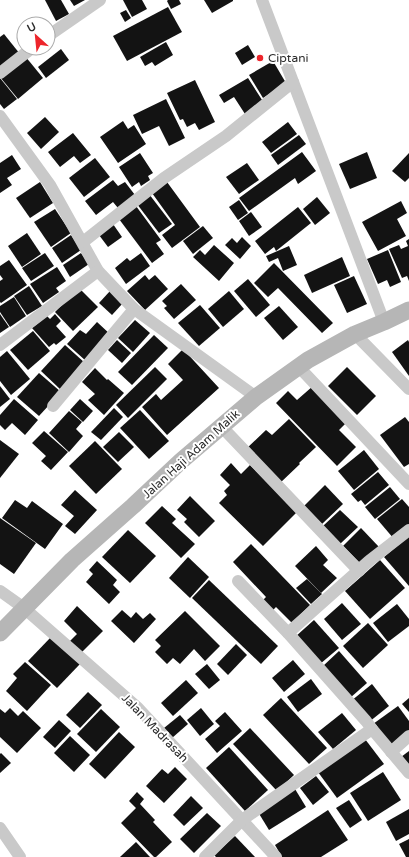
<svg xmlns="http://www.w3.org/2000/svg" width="409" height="857" font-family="'Varela Round',sans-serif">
<rect width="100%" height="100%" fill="#fff"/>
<g fill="#131313">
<path d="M45,0H61L69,14L56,21Z"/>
<path d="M70,0H85L74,6Z"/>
<path d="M123,0H142L147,9L132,17Z"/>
<path d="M168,0H179L181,4L171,9L167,1Z"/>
<path d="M204,0H233V1L212,13Z"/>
<path d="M168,7L182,32L127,61L113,36Z"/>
<path d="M126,10L131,18L125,22L120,13Z"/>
<path d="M4,34L20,54L0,70V37Z"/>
<path d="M166,42L173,55L155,66L152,62L145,66L140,57Z"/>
<path d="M248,45L255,57L242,65L235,53Z"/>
<path d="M61,49L69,60L46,78L38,67Z"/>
<path d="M25,56L43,78L18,99L0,77Z"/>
<path d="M273,61L286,83L263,98L249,75Z"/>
<path d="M0,78L17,99L4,109L0,104Z"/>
<path d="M248,78L264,103L245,114L234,97L224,103L219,95Z"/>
<path d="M195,80L215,122L199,130L195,123L187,127L183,119L180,120L167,93Z"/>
<path d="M166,99L185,138L169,146L159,126L142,134L133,115Z"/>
<path d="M45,117L59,132L41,149L27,133Z"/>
<path d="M123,121L128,129L134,125L146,144L118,163L100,137Z"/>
<path d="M288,122L297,134L271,153L262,142Z"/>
<path d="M73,133L91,155L80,163L74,156L60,167L48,152Z"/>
<path d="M299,135L306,144L278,165L271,155Z"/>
<path d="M302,152L316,171L298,184L295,178L249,211L239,198Z"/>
<path d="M367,152L377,178L350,189L339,164Z"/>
<path d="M140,153L153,173L148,176L150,180L141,186L139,182L132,187L119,167Z"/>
<path d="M409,153V178L405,182L392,171Z"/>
<path d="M12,155L21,169L7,178L12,185L0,193V163Z"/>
<path d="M95,158L110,177L84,197L69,178Z"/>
<path d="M247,163L259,180L239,194L226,177Z"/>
<path d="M113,180L118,186L125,182L135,195L118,208L113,202L96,215L85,201Z"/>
<path d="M40,182L53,203L30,218L16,198Z"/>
<path d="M167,182L200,227L172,248L162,235L175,225L152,193Z"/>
<path d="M149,194L172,224L159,233L137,204Z"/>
<path d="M317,197L330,213L315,225L303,209Z"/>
<path d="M239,200L248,213L238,220L229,207Z"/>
<path d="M401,201L407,213L397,219L406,236L378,251L362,222Z"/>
<path d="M136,206L161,240L156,243L164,254L152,263L119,219Z"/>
<path d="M298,207L311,223L276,251L274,247L265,254L255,241Z"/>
<path d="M55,209L71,233L51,247L34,222Z"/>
<path d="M251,212L262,227L249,236L239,221Z"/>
<path d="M113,224L122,237L108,247L99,235Z"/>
<path d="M203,226L213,238L193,254L183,241Z"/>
<path d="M27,233L41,254L22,267L8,246Z"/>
<path d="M71,235L81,250L62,263L52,248Z"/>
<path d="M242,237L251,246L240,259L225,245L232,238L237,243Z"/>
<path d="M409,239V281L407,276L402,278L389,249L399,245L401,249L408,246L406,241Z"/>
<path d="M214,245L234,263L219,281L193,257L200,250L205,255Z"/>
<path d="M289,246L297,265L283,271L278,258L269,262L266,256Z"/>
<path d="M388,250L401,282L390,287L387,280L378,284L367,259Z"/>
<path d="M45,253L54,266L31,281L22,268Z"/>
<path d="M81,253L89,264L70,277L63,265Z"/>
<path d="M141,253L150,266L126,284L115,268L127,258L130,261Z"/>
<path d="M342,257L350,276L312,293L304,275Z"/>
<path d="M9,260L27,285L1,303L0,302V281L3,279L0,275V266Z"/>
<path d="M274,263L333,323L322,333L278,288L268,297L254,283Z"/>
<path d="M57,267L66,281L56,288L59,292L43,303L30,284Z"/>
<path d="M145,275L149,280L155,275L168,289L145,310L127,291Z"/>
<path d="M354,276L367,304L347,313L334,285Z"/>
<path d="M248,279L270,305L256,317L234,291Z"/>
<path d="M181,284L196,300L174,319L164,308L167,306L162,301Z"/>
<path d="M29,286L42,306L27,315L14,296Z"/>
<path d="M79,288L98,307L73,331L55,312Z"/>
<path d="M110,291L123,303L112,315L99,303Z"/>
<path d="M229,291L244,309L223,327L208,309Z"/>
<path d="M14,297L26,316L10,327L0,312V306Z"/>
<path d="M200,305L220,328L199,346L178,323Z"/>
<path d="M279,306L298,327L283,340L264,318Z"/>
<path d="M0,314L9,327L0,333Z"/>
<path d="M55,314L61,321L56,326L66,337L56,345L54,343L49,347L32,328L47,316L50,319Z"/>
<path d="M135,320L150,333L133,352L118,338Z"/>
<path d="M97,322L111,335L86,361L67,344L80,330L86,334Z"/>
<path d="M33,331L50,351L28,370L10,350Z"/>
<path d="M154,335L168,348L132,385L118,372Z"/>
<path d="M117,340L131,353L122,363L108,350Z"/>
<path d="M408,340L409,342V376L392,352Z"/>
<path d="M65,345L85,363L61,390L41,371Z"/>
<path d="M183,349L219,388L167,435L142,407L156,394L161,400L183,380L168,364Z"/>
<path d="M7,351L30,379L11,395L0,381V357Z"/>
<path d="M155,367L167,379L128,418L116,405Z"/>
<path d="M347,367L376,396L357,415L328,386Z"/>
<path d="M95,368L107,380L108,379L124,393L104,415L88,400L95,394L82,382Z"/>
<path d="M39,373L61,392L39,416L17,397Z"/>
<path d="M0,386L10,399L0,407Z"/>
<path d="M313,386L348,421L339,430L356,447L337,466L276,403L288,391L297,400Z"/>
<path d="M14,399L38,420L25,435L12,423L5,430L0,425V415Z"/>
<path d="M80,399L93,411L83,422L70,410Z"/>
<path d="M114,408L123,417L101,440L91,432Z"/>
<path d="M140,410L169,441L149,459L120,428Z"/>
<path d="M69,411L82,422L76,429L83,436L69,452L49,433Z"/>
<path d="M405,417L409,422V464L404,467L380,435Z"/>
<path d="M289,419L316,447L299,463L300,464L279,484L246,449L266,430L272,435Z"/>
<path d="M44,431L68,452L51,470L41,461L46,456L32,443Z"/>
<path d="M119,432L134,447L118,462L103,447Z"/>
<path d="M0,440L19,454L0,478Z"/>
<path d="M95,441L122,469L96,494L69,466Z"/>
<path d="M364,450L379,469L354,490L338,471Z"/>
<path d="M231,463L241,474L250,465L297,512L263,546L219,503L227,495L224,491L230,485L220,475Z"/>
<path d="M378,472L389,485L365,505L361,500L358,502L351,494Z"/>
<path d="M325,485L343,504L322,524L304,506Z"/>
<path d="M390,487L400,499L375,519L365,507Z"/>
<path d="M75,490L97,510L75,534L65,526L74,516L61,505Z"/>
<path d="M190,496L215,521L199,537L184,522L187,519L177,510Z"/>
<path d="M402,499L409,507V526L394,539L377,519Z"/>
<path d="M15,500L27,508L32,501L63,524L45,549L2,518Z"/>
<path d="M162,506L176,519L172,523L195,544L181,558L145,523Z"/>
<path d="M340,510L358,527L340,544L323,526Z"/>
<path d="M0,518L36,543L14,574L0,564Z"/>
<path d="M361,528L379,547L361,564L343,546Z"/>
<path d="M128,530L156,556L130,583L102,557Z"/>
<path d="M409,536V586L384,557Z"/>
<path d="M251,544L310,605L292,623L276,607L270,613L260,603L266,597L233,562Z"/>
<path d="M316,546L328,560L323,565L337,578L321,593L295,566Z"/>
<path d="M188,557L209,577L190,598L169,578Z"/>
<path d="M380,560L405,588L370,619L345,591Z"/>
<path d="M97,561L117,580L113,585L120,592L109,604L86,582L93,574L89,570Z"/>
<path d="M307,579L322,594L311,604L296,588Z"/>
<path d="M209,580L278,646L261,664L192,598Z"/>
<path d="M342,603L361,624L342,640L324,619Z"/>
<path d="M397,604L409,619V626L388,642L373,623Z"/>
<path d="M77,606L103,631L81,653L69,642L77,634L64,621Z"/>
<path d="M122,610L131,618L136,612L143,619L150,613L156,619L134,643L111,621Z"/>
<path d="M185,611L220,646L205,661L194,649L180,664L173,658L167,664L155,652L161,646L155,640Z"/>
<path d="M314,620L339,648L320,664L295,637Z"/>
<path d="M368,623L388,645L363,668L343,646Z"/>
<path d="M51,637L80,664L57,688L28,661Z"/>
<path d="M236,644L247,655L228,675L217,664Z"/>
<path d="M339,651L367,683L350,698L322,667Z"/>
<path d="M293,660L305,674L284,692L272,678Z"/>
<path d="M25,662L51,685L27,711L6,691L17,678L13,674Z"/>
<path d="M207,664L220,680L209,689L195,674Z"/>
<path d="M311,679L322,694L298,712L287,697Z"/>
<path d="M186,680L198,693L173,716L161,703Z"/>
<path d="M372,684L389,706L369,722L351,701Z"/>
<path d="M88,692L102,705L80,728L66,715Z"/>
<path d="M281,698L327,748L309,764L263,715Z"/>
<path d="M409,698V712L402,704Z"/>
<path d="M398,706L409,721V734L391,747L373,724Z"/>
<path d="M10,708L18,716L23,711L41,728L17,753L0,737V709L5,713Z"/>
<path d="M201,708L214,724L200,736L187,720Z"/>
<path d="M101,709L120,727L96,752L77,734Z"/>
<path d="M225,712L242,731L217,753L205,739L220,726L215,721Z"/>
<path d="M342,713L356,730L333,749L318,732Z"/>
<path d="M180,715L188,724L172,738L164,728Z"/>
<path d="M59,720L71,731L55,748L43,737Z"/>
<path d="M250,728L294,775L277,791L233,744Z"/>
<path d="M119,732L135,747L105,779L89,764Z"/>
<path d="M70,736L90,755L74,772L54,753Z"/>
<path d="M365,739L384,764L337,798L318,772Z"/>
<path d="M229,747L268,790L245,811L206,768Z"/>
<path d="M409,751V768L401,757Z"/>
<path d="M1,753L11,763L0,773V754Z"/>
<path d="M175,767L187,779L164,803L146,786L162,769L168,774Z"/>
<path d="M383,772L401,800L368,821L350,793Z"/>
<path d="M316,776L329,792L313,805L300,788Z"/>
<path d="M295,789L306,807L269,830L258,812Z"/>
<path d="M137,792L144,799L140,804L155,820L153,822L172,842L156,857H154L121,823L136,808L129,801Z"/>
<path d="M191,796L203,808L184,826L173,815Z"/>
<path d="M349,800L362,820L350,828L336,808Z"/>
<path d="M409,809V834L396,841L386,822Z"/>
<path d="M328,810L348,840L321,857H282L275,845Z"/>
<path d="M207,813L221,826L194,853L180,839Z"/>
<path d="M235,836L255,857H216L214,855Z"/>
<path d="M409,839V857H406L399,844Z"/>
<path d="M136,842L150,857H120Z"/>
</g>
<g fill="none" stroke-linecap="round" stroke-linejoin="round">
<g stroke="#c9c9c9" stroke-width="12">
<path d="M262,0L384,322"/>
<path d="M48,36L100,0"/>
<path d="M0,73L32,48"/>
<path d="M0,116L50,185L98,271L134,309L256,397"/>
<path d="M83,242L164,178L226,136L293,82"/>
<path d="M355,334L409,389"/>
<path d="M0,345L98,271"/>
<path d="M298,366L409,484"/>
<path d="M53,406L134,309"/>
<path d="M221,426L359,571"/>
<path d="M238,581L288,633L366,721L372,729"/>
<path d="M0,591L24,608L138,708L276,857"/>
<path d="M288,633L369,561L409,530"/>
<path d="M391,752L409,736"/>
<path d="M0,828L20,857"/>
<path d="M205,857L242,820L372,729L409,773"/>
</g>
<path stroke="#b6b6b6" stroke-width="17" d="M0,633L72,560L133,506L181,461L256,397L308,360L355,334L384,322L409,310"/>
</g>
<circle fill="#ed252b" stroke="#fff" stroke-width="1.5" cx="260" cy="58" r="4"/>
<g text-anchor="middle" stroke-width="4" stroke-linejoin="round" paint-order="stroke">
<g font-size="12" fill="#2c2c2c" stroke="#fff" text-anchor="start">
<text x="268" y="62">Ciptani</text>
</g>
<g font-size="12" fill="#2c2c2c" stroke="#fff">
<text transform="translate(191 454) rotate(-42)" y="4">Jalan Haji Adam Malik</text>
<text transform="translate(155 728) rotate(46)" y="4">Jalan Madrasah</text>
</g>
</g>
<g transform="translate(36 36) rotate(333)"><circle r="19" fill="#ffffff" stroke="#ababab"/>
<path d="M0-3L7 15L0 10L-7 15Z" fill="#ed252b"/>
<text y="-6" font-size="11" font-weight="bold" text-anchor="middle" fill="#2c2c2c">U</text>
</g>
</svg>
